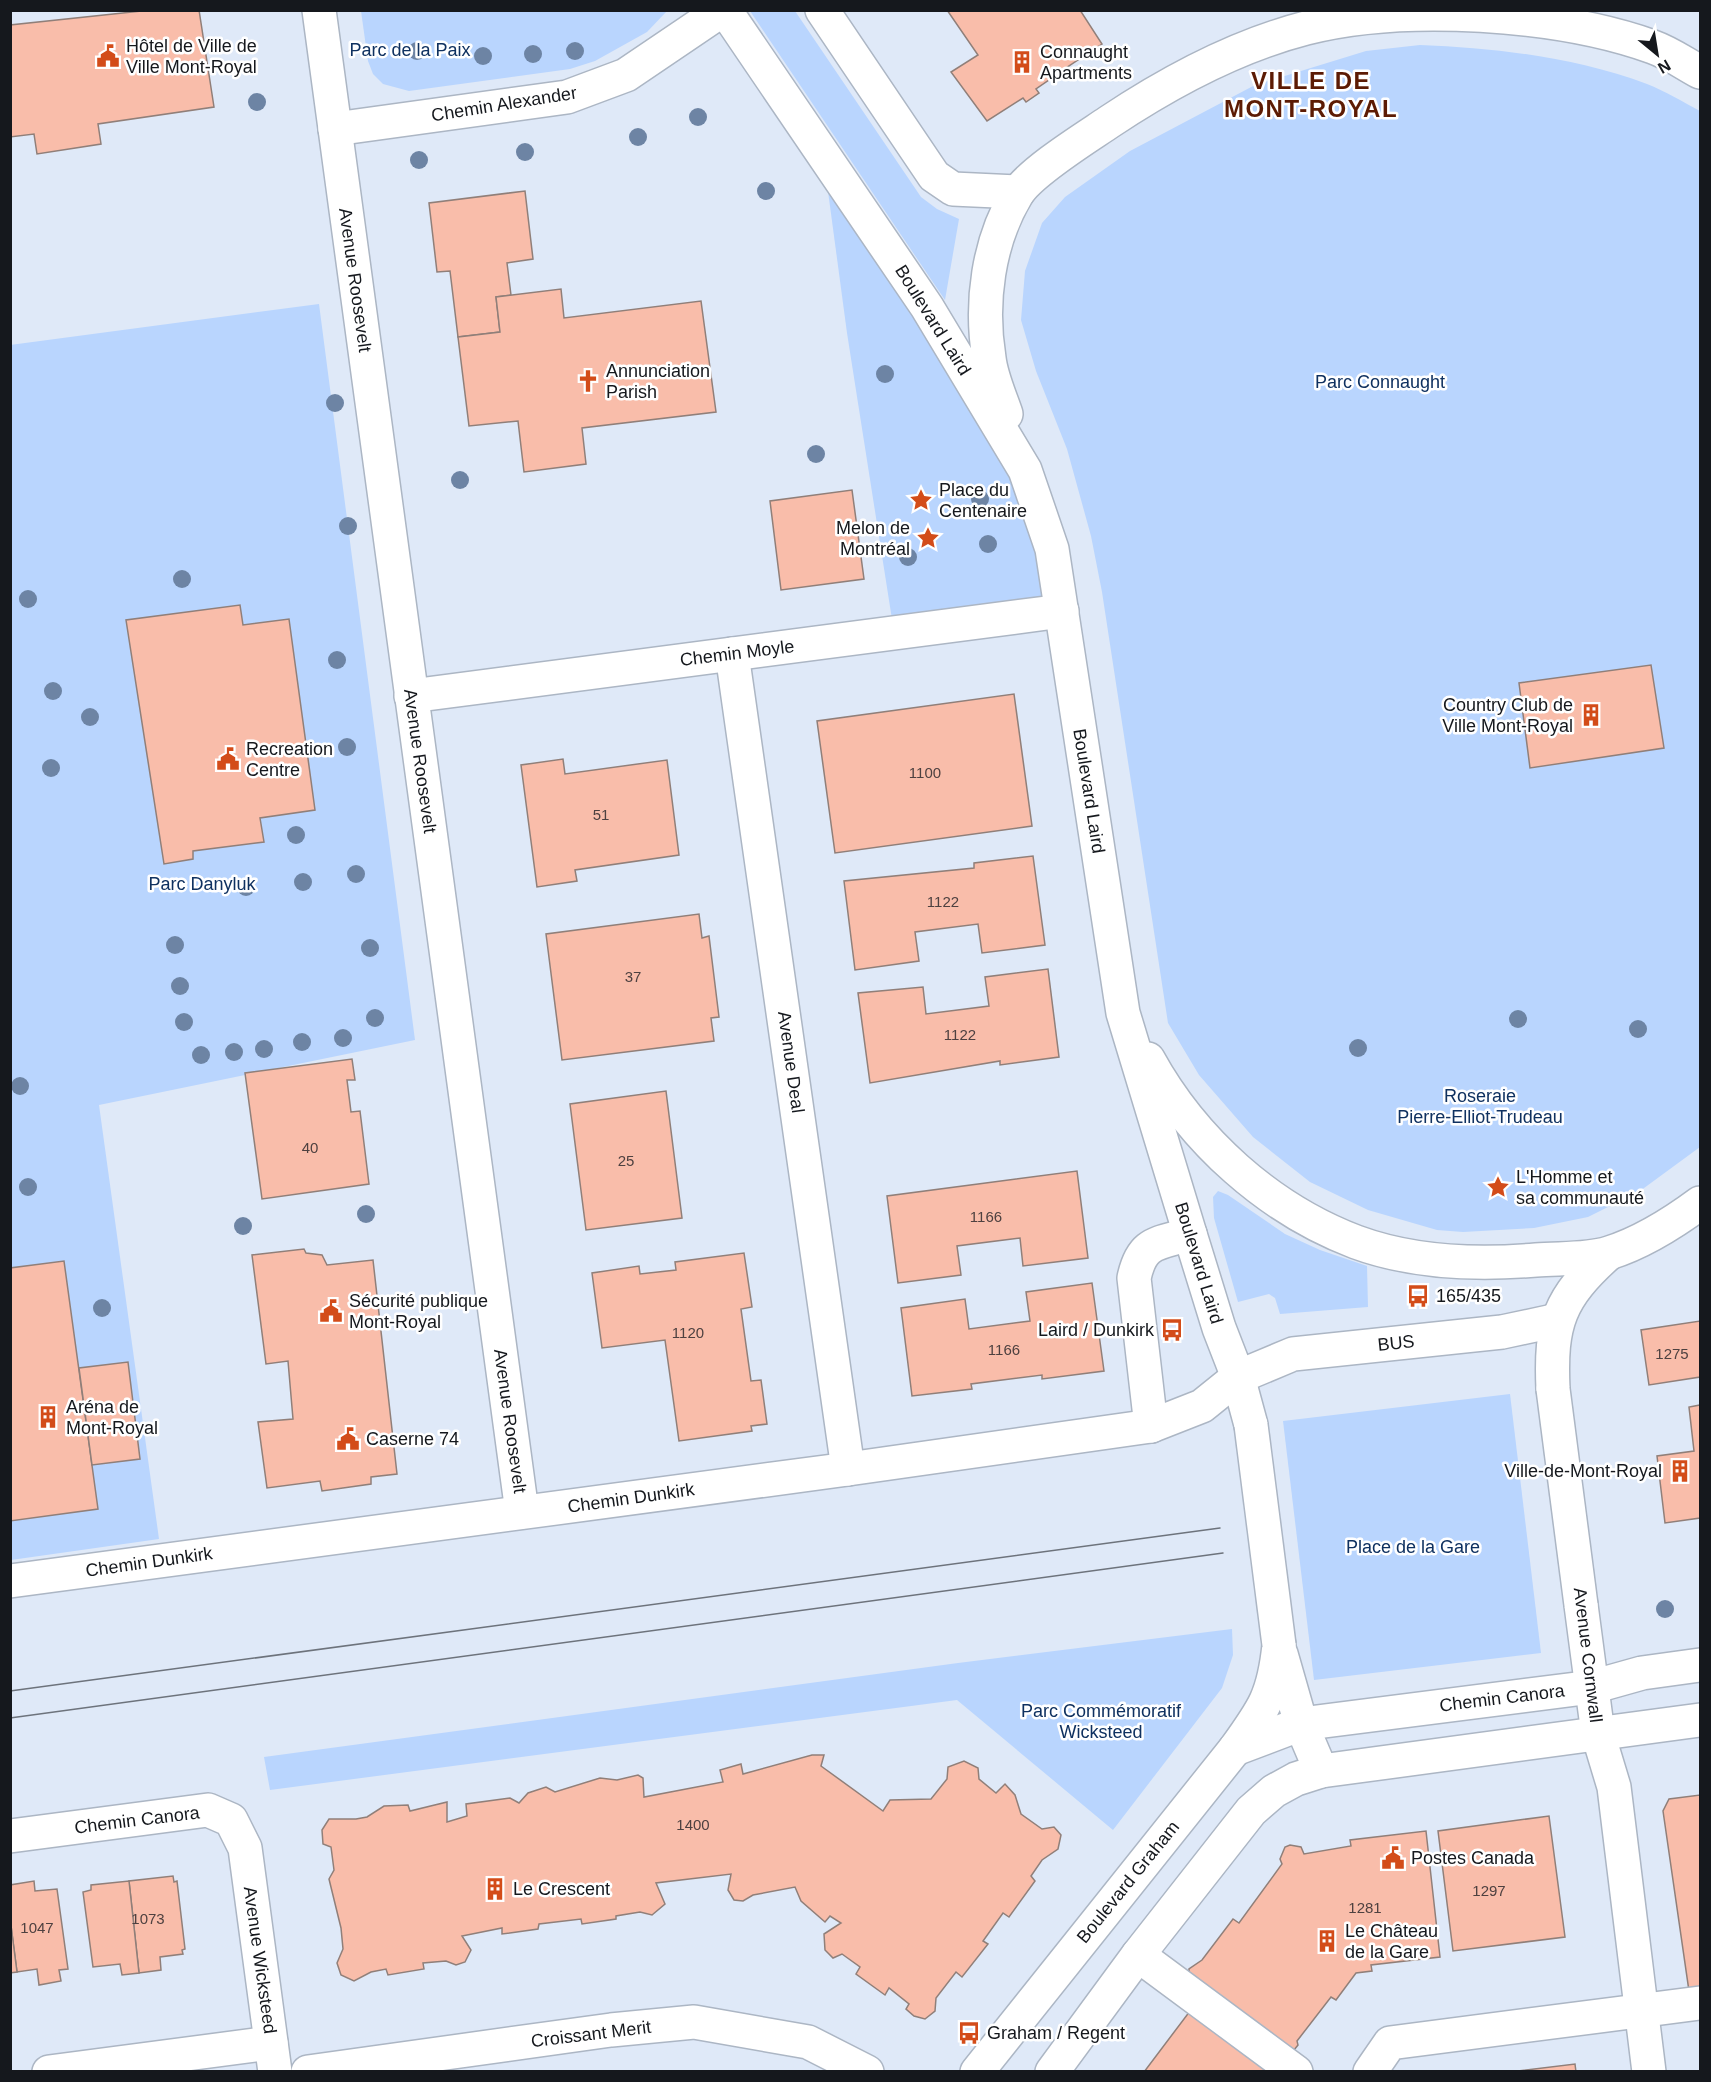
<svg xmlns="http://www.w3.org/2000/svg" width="1711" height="2082" font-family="Helvetica,sans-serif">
<rect width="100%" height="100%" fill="#dfe9f8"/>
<g fill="#b9d5fe">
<path d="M361,11V10L667,11L647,32L595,61L570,69L409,91L383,84L373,74L368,61Z"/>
<path d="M750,11H795L921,197L937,209L959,219L945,300Z"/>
<path d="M1420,45C1497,48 1574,57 1647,84C1665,91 1683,102 1700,111V1147L1640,1191L1588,1217L1534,1228L1463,1232L1437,1230L1368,1210L1310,1182L1253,1137L1199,1075L1168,1023L1102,592L1091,536L1067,449L1036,371L1021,320L1025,271L1042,223L1065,197L1130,151L1255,85L1366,51Z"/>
<path d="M823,154L1025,470L1062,611L894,632L847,333Z"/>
<path d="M319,304L415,1040L99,1105L159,1539L11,1560L10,345Z"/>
<path d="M1218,1191L1228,1195L1285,1234L1320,1250L1367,1266L1368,1307L1280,1314L1275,1298L1269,1294L1238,1302L1214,1218L1213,1197Z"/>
<path d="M1510,1394L1541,1653L1314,1680L1283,1421Z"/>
<path d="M1232,1629L1233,1655L1222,1688L1113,1830L957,1700L270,1790L264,1757L958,1663Z"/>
</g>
<g fill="#f9bdaa" stroke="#907f79" stroke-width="1.5">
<path d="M151,10H199L214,107L98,124L101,144L37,154L34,134L10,137V25Z"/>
<path d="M947,10H1080L1102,44L1066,68L1069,72L1055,81L1052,78L1036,89L1039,93L1026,102L1023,98L987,121L951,72L978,55Z"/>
<path d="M525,191L533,259L507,263L511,295L496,297L500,332L458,337L450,271L437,272L429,203Z"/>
<path d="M561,289L564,318L701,301L716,412L582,428L586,464L524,472L518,421L469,426L458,337L500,332L496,297Z"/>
<path d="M852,490L864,579L781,590L770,501Z"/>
<path d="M240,605L243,625L289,619L315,810L260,818L264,842L193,851V859L164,864L126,620Z"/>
<path d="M1651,665L1664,748L1530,768L1519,683Z"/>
<path d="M1014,694L1032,826L835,853L817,721Z"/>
<path d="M563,759L565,774L667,760L679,855L575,870L577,881L537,887L521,765Z"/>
<path d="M1033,856L1045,945L982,953L978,924L915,932L919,961L855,970L844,881L974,868V863Z"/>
<path d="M699,914L702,938L709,936L719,1017L711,1018L714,1041L562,1060L546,934Z"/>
<path d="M1048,969L1059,1057L1000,1065V1061L870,1083L858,993L923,987L926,1014L989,1006L985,977Z"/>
<path d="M352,1059L355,1080H347L351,1112L360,1111L369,1184L262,1199L245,1073Z"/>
<path d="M666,1091L682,1218L586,1230L570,1104Z"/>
<path d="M1077,1171L1088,1258L1023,1266L1020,1238L957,1246L961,1275L898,1283L887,1196Z"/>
<path d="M304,1249L306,1253L322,1255L327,1265L373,1260L397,1474L371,1477V1484L322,1491L320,1481L267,1488L258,1422L293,1419L288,1361L266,1364L252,1255Z"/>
<path d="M744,1253L752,1307L741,1309L751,1381L761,1380L767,1424L751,1426L752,1431L679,1441L665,1340L602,1348L592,1273L639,1266L640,1274L676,1270L675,1262Z"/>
<path d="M64,1261L98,1509L10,1521V1268Z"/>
<path d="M1092,1283L1104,1371L1042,1379V1375L971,1384L972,1389L912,1396L901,1308L965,1299L969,1329L1030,1321L1026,1292Z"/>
<path d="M1700,1321V1377L1649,1385L1641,1330Z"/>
<path d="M128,1362L140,1459L92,1465L79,1368Z"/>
<path d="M1700,1405V1518L1665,1523L1657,1456L1694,1451L1689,1407Z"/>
<path d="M812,1755H824L821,1766L883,1811L890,1800L931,1799L947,1779L948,1767L964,1761L978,1768L979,1779L996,1793L1005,1784L1015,1795L1021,1814L1042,1829L1054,1827L1061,1835L1058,1849L1042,1860L1031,1876L1035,1881L1009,1917L1003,1913L983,1941L988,1944L962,1977L956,1972L936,1998L935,2011L925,2019L914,2016L906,2009L909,2004L889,1988L885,1995L856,1974L860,1967L842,1954L833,1958L825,1950L824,1934L841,1923L830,1916L825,1922L801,1901L795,1887L753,1895L743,1901L734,1900L728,1890L731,1874L656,1883L665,1904L652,1915L640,1912L616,1916V1919L582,1924L581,1919L539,1924L538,1929L502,1934V1928L462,1936L471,1950L465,1962L456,1965L446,1961L423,1963L424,1969L388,1975L386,1969L371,1972L354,1981L341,1975L337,1963L343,1949L341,1928L329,1879L334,1870L331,1847L323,1844L322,1830L329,1819H356L367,1817L384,1806L408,1805L410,1811L447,1802V1822L467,1816L466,1804L510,1798L519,1803L528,1793L546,1787L555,1792L600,1778L617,1780L638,1775L643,1778L644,1797L723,1782L720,1770L741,1764L743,1774Z"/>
<path d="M1700,1795V1989L1689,1991L1663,1811L1669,1799Z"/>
<path d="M1549,1816L1565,1937L1453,1951L1438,1831Z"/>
<path d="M1426,1831L1440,1957L1371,1965L1372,1971L1356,1973L1336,2000L1331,1997L1297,2041L1298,2045L1294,2050L1189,1975V1969L1202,1960L1233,1919L1239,1923L1282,1864L1280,1859L1285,1847L1290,1845L1301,1847L1304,1854L1351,1846L1350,1840Z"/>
<path d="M173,1876L174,1882L177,1881L185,1949L182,1950L183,1954L160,1957L161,1970L139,1973L129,1881Z"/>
<path d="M34,1881L35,1891L57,1889L68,1969L59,1970L61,1981L39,1985L37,1969L17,1972L10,1918V1885Z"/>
<path d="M129,1881L139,1973L122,1975L120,1964L93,1967L83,1892L91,1890V1885Z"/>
<path d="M10,1918L17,1972L10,1973Z"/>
<path d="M1190,2011L1272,2072H1144Z"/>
<path d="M1575,2064L1576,2072H1510Z"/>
</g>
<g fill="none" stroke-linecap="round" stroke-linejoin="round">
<g stroke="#acb6c4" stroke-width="36">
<g id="minor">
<path d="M319,10L522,1512"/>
<path d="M725,10L927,307L1025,470L1052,549L1123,1013L1190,1234L1219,1328L1238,1377L1251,1425"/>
<path d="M822,10L934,176L953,189L1018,192"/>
<path d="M335,129L567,97L626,75L722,10"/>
<path d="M1006,414C1000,396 991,377 989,358C980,303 988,242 1017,194C1030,172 1087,137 1109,122C1169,82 1236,46 1306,28C1405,3 1558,13 1653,47C1670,53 1685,64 1700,72"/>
<path d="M732,654L848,1469"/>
<path d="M411,696L1062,611"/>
<path d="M1148,1059C1193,1141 1269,1209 1356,1242C1413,1263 1477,1265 1536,1260C1559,1258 1588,1260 1609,1253C1641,1243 1673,1223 1700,1203"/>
<path d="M1553,1389C1550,1323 1559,1298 1608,1254"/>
<path d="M1151,1426L1134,1278C1142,1241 1157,1244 1190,1234"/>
<path d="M10,1581L848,1469L1151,1426L1202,1406L1238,1377L1293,1354L1502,1332L1558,1320"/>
<path d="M1581,1605L1598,1734L1614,1787L1649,2072"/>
<path d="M1281,1654L1301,1724L1321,1771"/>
<path d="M1235,1749L1301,1724L1592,1687L1642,1673L1700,1665"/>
<path d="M10,1836L208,1810L231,1820L245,1848L275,2072"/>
<path d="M1138,1955L1296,2072"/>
<path d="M49,2072L271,2043"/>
<path d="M308,2072L611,2030L694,2022L808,2042L867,2072"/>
<path d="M977,2072L1235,1749C1264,1709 1274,1695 1279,1645"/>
<path d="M1052,2072L1138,1955L1251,1811L1274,1791L1296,1779L1321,1771L1700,1720"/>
<path d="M1370,2072L1390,2043L1700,2003"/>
</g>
</g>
<use href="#minor" stroke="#fff" stroke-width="33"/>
<g stroke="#6d737c" stroke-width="1.5">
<path d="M10,1691L1220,1528"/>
<path d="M10,1718L1223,1553"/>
</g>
<g stroke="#acb6c4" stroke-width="36" stroke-linecap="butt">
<g id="minor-bridge">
<path d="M1553,1389L1581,1605"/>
<path d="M1251,1425L1279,1645"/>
</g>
</g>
<use href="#minor-bridge" stroke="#fff" stroke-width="33"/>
</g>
<g fill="#6d84a4">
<circle cx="417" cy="51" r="9"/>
<circle cx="575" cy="51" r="9"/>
<circle cx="533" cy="54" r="9"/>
<circle cx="483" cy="56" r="9"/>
<circle cx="257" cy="102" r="9"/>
<circle cx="698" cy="117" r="9"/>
<circle cx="638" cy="137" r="9"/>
<circle cx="525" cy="152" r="9"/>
<circle cx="419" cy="160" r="9"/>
<circle cx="766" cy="191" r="9"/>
<circle cx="885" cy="374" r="9"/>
<circle cx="335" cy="403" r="9"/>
<circle cx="816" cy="454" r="9"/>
<circle cx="460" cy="480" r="9"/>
<circle cx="980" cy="499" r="9"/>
<circle cx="348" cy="526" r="9"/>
<circle cx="988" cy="544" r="9"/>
<circle cx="908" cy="557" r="9"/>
<circle cx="182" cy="579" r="9"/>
<circle cx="28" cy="599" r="9"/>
<circle cx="337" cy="660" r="9"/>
<circle cx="53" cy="691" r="9"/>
<circle cx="90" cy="717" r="9"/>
<circle cx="347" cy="747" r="9"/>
<circle cx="51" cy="768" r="9"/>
<circle cx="296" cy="835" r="9"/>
<circle cx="356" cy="874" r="9"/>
<circle cx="303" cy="882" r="9"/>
<circle cx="246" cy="887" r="9"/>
<circle cx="175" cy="945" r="9"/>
<circle cx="370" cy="948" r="9"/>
<circle cx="180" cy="986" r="9"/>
<circle cx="375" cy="1018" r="9"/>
<circle cx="1518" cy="1019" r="9"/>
<circle cx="184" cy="1022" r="9"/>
<circle cx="1638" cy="1029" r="9"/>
<circle cx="343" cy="1038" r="9"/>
<circle cx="302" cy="1042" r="9"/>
<circle cx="1358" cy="1048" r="9"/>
<circle cx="264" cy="1049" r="9"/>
<circle cx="234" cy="1052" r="9"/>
<circle cx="201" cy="1055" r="9"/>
<circle cx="20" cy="1086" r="9"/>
<circle cx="28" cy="1187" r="9"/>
<circle cx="366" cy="1214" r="9"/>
<circle cx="243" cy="1226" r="9"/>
<circle cx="102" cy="1308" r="9"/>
<circle cx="1665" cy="1609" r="9"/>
</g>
<defs>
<g id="civic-bare" transform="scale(1.8)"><path d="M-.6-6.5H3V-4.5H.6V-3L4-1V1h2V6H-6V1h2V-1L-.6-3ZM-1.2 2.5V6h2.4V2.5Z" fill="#d34c19" stroke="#fff" stroke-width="2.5" paint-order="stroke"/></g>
<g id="building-bare" transform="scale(1.8)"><path d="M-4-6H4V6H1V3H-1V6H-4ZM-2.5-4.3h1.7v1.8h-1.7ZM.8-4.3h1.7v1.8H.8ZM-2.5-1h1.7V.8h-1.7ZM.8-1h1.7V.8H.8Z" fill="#d34c19" stroke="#fff" stroke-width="2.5" paint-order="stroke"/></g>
<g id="church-bare" transform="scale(1.8)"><path d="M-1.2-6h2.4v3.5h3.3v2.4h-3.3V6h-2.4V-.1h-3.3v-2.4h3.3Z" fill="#d34c19" stroke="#fff" stroke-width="2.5" paint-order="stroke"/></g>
<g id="sight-bare" transform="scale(1.8)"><path d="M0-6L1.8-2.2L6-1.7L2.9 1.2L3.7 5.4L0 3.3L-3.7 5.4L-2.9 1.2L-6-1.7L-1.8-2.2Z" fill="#d34c19" stroke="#fff" stroke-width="2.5" paint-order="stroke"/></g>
<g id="bus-bare" transform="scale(1.8)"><path d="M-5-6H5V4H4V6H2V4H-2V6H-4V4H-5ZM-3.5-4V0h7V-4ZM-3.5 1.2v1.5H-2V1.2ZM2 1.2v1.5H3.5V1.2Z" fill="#d34c19" stroke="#fff" stroke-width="2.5" paint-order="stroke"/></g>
</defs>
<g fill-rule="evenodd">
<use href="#civic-bare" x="108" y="56"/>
<use href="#building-bare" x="1022" y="62"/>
<use href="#church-bare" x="588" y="381"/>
<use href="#sight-bare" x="921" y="500"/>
<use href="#sight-bare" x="928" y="538"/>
<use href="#building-bare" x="1591" y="715"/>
<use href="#civic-bare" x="228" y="759"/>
<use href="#sight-bare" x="1498" y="1187"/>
<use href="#bus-bare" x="1418" y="1296"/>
<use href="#civic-bare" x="331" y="1311"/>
<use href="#bus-bare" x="1172" y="1330"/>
<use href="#building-bare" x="48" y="1417"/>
<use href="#civic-bare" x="348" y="1439"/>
<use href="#building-bare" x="1680" y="1471"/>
<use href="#civic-bare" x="1393" y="1858"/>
<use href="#building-bare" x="495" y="1889"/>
<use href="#building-bare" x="1327" y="1941"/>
<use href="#bus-bare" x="969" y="2033"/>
</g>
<g text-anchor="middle" stroke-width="5" stroke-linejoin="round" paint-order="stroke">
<g font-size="15" fill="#4e4140">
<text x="925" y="778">1100</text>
<text x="601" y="820">51</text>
<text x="943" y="907">1122</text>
<text x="633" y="982">37</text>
<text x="960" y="1040">1122</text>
<text x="310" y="1153">40</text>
<text x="626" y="1166">25</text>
<text x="986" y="1222">1166</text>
<text x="688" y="1338">1120</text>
<text x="1004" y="1355">1166</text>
<text x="1672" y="1359">1275</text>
<text x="693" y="1830">1400</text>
<text x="1489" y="1896">1297</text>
<text x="1365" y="1913">1281</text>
<text x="148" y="1924">1073</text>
<text x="37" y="1933">1047</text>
</g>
<g font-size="18" fill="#15181d" stroke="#fff" text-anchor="start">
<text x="126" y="52">Hôtel de Ville de<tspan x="126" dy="21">Ville Mont-Royal</tspan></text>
<text x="1040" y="58">Connaught<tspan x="1040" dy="21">Apartments</tspan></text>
<text x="606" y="377">Annunciation<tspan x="606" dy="21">Parish</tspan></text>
<text x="939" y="496">Place du<tspan x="939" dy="21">Centenaire</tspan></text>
<text x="910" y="534" text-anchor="end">Melon de<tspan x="910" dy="21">Montréal</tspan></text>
<text x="1573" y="711" text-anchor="end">Country Club de<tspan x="1573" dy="21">Ville Mont-Royal</tspan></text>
<text x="246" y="755">Recreation<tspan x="246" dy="21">Centre</tspan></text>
<text x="1516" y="1183">L'Homme et<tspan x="1516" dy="21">sa communauté</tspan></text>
<text x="1436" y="1302">165/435</text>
<text x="349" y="1307">Sécurité publique<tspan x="349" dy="21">Mont-Royal</tspan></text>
<text x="1154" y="1336" text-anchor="end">Laird / Dunkirk</text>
<text x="66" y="1413">Aréna de<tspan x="66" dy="21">Mont-Royal</tspan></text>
<text x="366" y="1445">Caserne 74</text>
<text x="1662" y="1477" text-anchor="end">Ville-de-Mont-Royal</text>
<text x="1411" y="1864">Postes Canada</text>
<text x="513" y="1895">Le Crescent</text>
<text x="1345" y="1937">Le Château<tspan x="1345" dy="21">de la Gare</tspan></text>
<text x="987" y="2039">Graham / Regent</text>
</g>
<g font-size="18" fill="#0f3160" stroke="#fff">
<text x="410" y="56">Parc de la Paix</text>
<text x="1380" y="388">Parc Connaught</text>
<text x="202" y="890">Parc Danyluk</text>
<text x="1480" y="1102">Roseraie<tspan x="1480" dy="21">Pierre-Elliot-Trudeau</tspan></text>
<text x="1413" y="1553">Place de la Gare</text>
<text x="1101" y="1717">Parc Commémoratif<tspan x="1101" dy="21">Wicksteed</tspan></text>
</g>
<g font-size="18" fill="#15181d" stroke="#fff">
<text transform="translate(504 104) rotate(-9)" y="6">Chemin Alexander</text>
<text transform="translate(355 280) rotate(82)" y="6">Avenue Roosevelt</text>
<text transform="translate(933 320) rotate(58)" y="6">Boulevard Laird</text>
<text transform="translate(737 653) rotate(-7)" y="6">Chemin Moyle</text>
<text transform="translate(420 761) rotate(82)" y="6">Avenue Roosevelt</text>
<text transform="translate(1089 791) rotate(81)" y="6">Boulevard Laird</text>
<text transform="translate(791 1062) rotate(82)" y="6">Avenue Deal</text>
<text transform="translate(1199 1263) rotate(73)" y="6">Boulevard Laird</text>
<text transform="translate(1396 1343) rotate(-6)" y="6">BUS</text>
<text transform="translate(510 1421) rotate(82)" y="6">Avenue Roosevelt</text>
<text transform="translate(631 1498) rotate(-8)" y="6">Chemin Dunkirk</text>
<text transform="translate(149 1562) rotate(-8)" y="6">Chemin Dunkirk</text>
<text transform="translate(1588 1655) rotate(83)" y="6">Avenue Cornwall</text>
<text transform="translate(1502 1698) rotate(-7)" y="6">Chemin Canora</text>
<text transform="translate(137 1820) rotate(-7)" y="6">Chemin Canora</text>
<text transform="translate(1128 1882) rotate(-51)" y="6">Boulevard Graham</text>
<text transform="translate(260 1960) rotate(82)" y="6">Avenue Wicksteed</text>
<text transform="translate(591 2034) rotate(-7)" y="6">Croissant Merit</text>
</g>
<g font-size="24" font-weight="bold" letter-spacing="1.5" fill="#5c1b04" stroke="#fff">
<text x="1311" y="89">VILLE DE<tspan x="1311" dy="28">MONT-ROYAL</tspan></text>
</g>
</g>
<rect width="1711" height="2082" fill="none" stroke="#15181d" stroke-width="24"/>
<g transform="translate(1657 54) rotate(150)" stroke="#ffffff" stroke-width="4.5" paint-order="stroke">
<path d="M0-4.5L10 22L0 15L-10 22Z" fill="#15181d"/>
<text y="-9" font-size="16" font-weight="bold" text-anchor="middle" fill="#15181d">N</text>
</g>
</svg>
